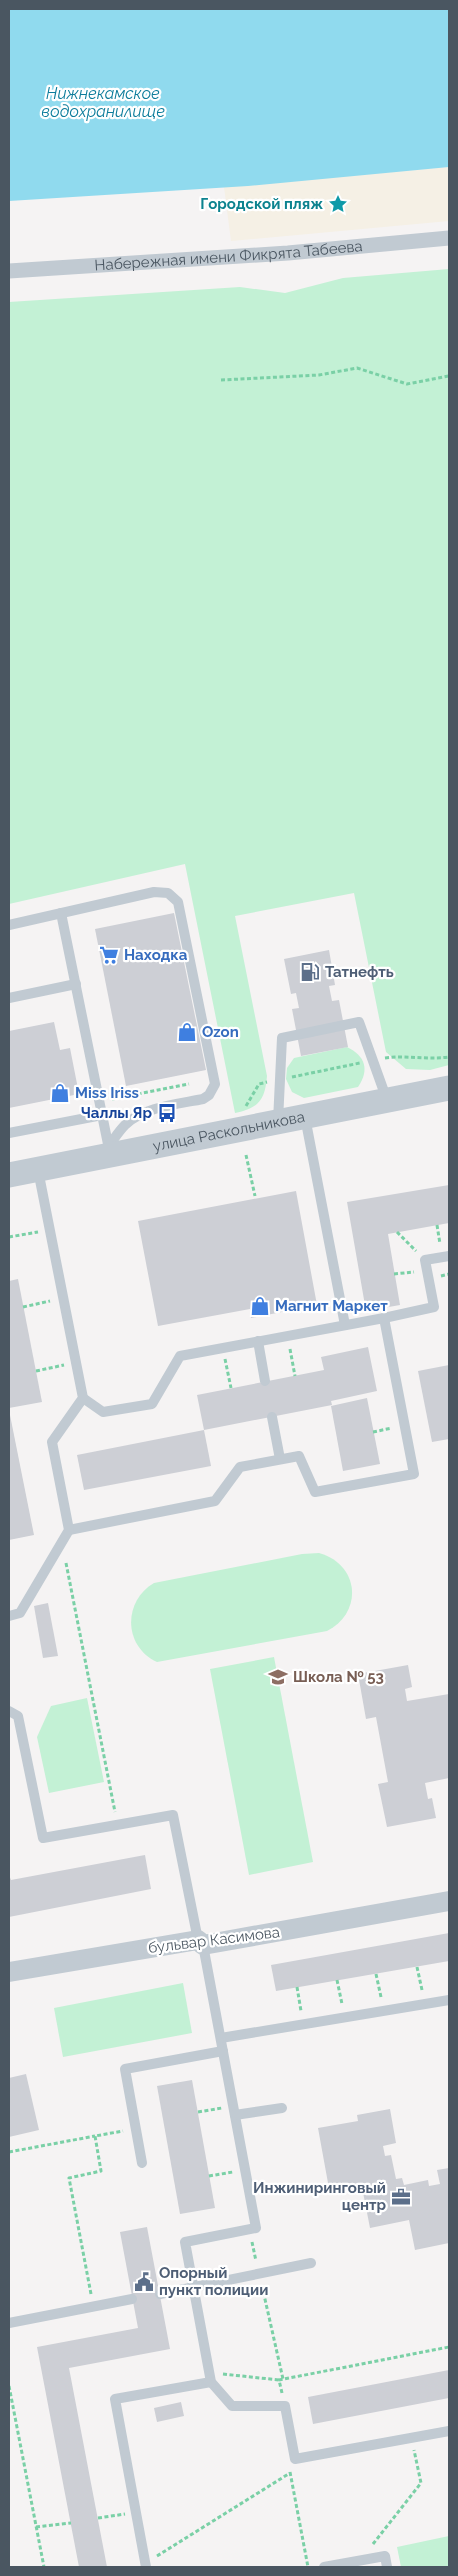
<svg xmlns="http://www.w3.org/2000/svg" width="458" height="2576" font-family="Raleway,sans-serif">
<rect width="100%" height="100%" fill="#f5f3f3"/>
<g fill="#c3f1d5">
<path d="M449,269V1065L430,1070L406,1069L386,1052L354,893L235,916L267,1076C265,1100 259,1108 235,1113L185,864L9,904V302L240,287L285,293L343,278Z"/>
<path d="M347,1047C365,1056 370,1069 358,1087L304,1098L292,1092L286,1079L287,1068L294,1058Z"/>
<path d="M319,1553C359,1564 364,1612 327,1631L157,1662C123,1646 123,1601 154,1583L302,1554Z"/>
<path d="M274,1657L313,1862L249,1875L210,1669Z"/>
<path d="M87,1698L104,1782L49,1793L37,1737L51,1706Z"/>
<path d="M183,1983L192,2033L63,2057L54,2008Z"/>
<path d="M449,2536V2567H401L397,2547Z"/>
</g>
<path fill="#f5f0e5" d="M449,167V221L231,241L224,187Z"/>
<path fill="#90daee" d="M9,9H449V167L248,186L9,201Z"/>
<g fill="#cdcfd5">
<path d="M174,913L206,1070L126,1086L95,929Z"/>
<path d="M329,950L335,985L329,986L332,1001L339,1000L348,1047L301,1056L292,1009L299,1008L296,993L291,994L284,959Z"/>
<path d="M54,1022L60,1050L70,1048L79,1094L9,1108V1031Z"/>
<path d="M449,1185V1223L388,1234L400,1305L366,1311L347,1202Z"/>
<path d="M296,1191L317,1305L251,1318L250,1309L158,1326L138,1221Z"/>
<path d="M18,1279L42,1402L9,1408V1281Z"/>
<path d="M368,1347L377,1391L331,1401L332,1405L204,1430L197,1395L324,1370L321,1357Z"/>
<path d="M449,1365V1439L432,1442L418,1371Z"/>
<path d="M367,1398L380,1464L343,1471L331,1406Z"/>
<path d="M9,1410L34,1535L9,1540Z"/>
<path d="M204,1430L211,1466L84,1490L77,1455Z"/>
<path d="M48,1603L58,1656L43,1658L34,1606Z"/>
<path d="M408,1665L412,1687L405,1689L407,1701L449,1694V1778L425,1783L428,1799L432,1798L436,1818L387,1827L378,1784L388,1782L376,1717L366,1719L358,1674Z"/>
<path d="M145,1855L151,1889L9,1917V1875L11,1880Z"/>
<path d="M449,1933V1961L276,1991L271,1965Z"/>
<path d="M26,2074L39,2130L9,2137V2078Z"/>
<path d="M192,2080L215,2208L180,2214L157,2086Z"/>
<path d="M390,2109L396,2143L383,2146L385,2156L391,2155L396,2179L402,2178L404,2185L428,2180L429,2186L440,2184L437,2170L449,2168V2243L415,2250L409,2220L370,2228L362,2187L330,2194L318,2128L358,2121L357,2115Z"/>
<path d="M147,2227L170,2349L69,2368L107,2567H79L37,2347L138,2328L120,2232Z"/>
<path d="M449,2370V2398L313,2424L308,2397Z"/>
<path d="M181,2402L184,2416L157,2422L154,2408Z"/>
</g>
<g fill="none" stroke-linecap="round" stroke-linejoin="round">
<g stroke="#7ad0a6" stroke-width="3" stroke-dasharray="4 2.5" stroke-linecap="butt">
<path d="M221,380L319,375L357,368L407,384L449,376"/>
<path d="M385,1058C407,1055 427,1060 449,1057"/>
<path d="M292,1077L360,1063"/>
<path d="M112,1099L189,1084"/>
<path d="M246,1106L259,1084L267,1082"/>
<path d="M246,1155L255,1196"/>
<path d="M437,1225L440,1244"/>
<path d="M397,1232L416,1251"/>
<path d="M9,1237L38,1232"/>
<path d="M394,1274L414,1272"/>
<path d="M441,1276L449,1274"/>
<path d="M23,1307L50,1301"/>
<path d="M290,1349L295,1376"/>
<path d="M225,1359L231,1388"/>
<path d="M36,1371L64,1365"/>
<path d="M373,1432L392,1428"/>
<path d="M66,1563L115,1812"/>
<path d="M417,1967L422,1990"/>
<path d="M376,1974L381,1997"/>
<path d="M337,1980L342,2004"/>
<path d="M297,1987L301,2011"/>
<path d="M198,2112L222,2108"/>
<path d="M9,2152L95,2136"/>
<path d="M209,2176L233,2172"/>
<path d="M252,2242L256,2261"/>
<path d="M262,2286L283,2379"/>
<path d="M91,2294L69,2178L101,2171L95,2136L123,2131"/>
<path d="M223,2374L279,2380"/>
<path d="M9,2386L44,2567"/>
<path d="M282,2393L279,2380L449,2347"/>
<path d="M290,2472L308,2567"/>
<path d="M98,2518L125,2514"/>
<path d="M36,2527L71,2523"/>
<path d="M373,2544L421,2483L414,2450"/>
<path d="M157,2556L290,2473"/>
</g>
<g stroke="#c1cad2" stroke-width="10">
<path d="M61,913L109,1149"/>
<path d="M9,925L154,892L168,893L178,902L215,1084L209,1095L203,1099C179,1104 143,1107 125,1125C119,1131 114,1139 108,1147"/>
<path d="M9,998L76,984"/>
<path d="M305,1117L345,1325"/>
<path d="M278,1121L282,1038L359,1022L387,1100"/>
<path d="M9,1133L102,1115"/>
<path d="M384,1318L434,1307L425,1260L449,1256"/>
<path d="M258,1341L265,1381"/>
<path d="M272,1417L280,1459"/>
<path d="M69,1530L215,1501L240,1467L299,1456L315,1492L414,1474L384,1318L180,1356L152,1404L103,1412L83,1398"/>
<path d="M9,1616L20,1613L69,1530L52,1442L83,1398L38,1170"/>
<path d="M9,1711L18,1716L43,1838L173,1815L198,1940"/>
<path d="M203,1945L256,2228L185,2242L211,2382L232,2406H285L295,2459L449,2431"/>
<path d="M221,2038L449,2000"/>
<path d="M235,2115L282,2108"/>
<path d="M142,2163L125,2069L223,2051"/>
<path d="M160,2294L311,2263"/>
<path d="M9,2323L132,2299"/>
<path d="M146,2567L115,2399L211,2382"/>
<path d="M324,2567L385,2556L387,2567"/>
</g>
<path stroke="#c1cad2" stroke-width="15" id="s1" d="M9,271L288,253L449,238"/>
<path stroke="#c1cad2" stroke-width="20" d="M9,1972L198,1940L203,1945L449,1901"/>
<path stroke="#c1cad2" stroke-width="25" id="s2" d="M9,1175L449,1088"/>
</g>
<defs>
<g id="sight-bare" transform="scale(1.5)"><path d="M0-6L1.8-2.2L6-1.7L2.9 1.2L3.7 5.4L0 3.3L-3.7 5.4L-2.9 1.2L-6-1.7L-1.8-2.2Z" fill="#0f9aa8" stroke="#fff" stroke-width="2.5" paint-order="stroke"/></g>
<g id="supermarket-bare" transform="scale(1.5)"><path d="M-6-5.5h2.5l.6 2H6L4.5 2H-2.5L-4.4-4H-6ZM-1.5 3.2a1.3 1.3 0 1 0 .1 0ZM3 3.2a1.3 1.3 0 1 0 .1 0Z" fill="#3f7fe0" stroke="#fff" stroke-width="2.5" paint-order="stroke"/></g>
<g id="fuel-bare" transform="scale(1.5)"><path d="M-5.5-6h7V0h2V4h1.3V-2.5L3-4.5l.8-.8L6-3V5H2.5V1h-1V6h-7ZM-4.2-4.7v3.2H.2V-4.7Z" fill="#5c6f8a" stroke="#fff" stroke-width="2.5" paint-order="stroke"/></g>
<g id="shop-bare" transform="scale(1.5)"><path d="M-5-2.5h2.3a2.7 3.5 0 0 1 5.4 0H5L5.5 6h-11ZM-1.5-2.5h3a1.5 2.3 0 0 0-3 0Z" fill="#3f7fe0" stroke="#fff" stroke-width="2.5" paint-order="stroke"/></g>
<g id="bus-bare" transform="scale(1.5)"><path d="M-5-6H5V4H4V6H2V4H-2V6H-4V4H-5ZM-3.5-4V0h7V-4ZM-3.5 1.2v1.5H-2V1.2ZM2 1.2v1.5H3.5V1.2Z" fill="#1a4fb4" stroke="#fff" stroke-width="2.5" paint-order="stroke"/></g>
<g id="school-bare" transform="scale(1.5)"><path d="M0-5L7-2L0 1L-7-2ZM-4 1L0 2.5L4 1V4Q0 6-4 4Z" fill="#8d6e63" stroke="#fff" stroke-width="2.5" paint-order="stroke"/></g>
<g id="office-bare" transform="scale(1.5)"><path d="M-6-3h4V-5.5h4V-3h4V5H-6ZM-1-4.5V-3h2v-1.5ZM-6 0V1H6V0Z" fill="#5c6f8a" stroke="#fff" stroke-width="2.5" paint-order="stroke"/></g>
<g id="civic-bare" transform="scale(1.5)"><path d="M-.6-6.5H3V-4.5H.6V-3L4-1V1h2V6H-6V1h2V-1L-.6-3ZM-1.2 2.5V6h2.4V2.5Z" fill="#5c6f8a" stroke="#fff" stroke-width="2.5" paint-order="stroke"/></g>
</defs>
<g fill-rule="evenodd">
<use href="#sight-bare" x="338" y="204"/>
<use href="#supermarket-bare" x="109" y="955"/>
<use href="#fuel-bare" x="310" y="972"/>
<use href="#shop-bare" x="187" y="1032"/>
<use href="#shop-bare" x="60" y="1093"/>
<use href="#bus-bare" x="167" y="1113"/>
<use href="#shop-bare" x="260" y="1306"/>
<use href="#school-bare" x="278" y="1677"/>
<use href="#office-bare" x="401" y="2197"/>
<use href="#civic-bare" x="144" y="2282"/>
</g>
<g text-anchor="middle" stroke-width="4.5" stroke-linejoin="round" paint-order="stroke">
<g font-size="15" font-weight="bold" fill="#0d838f" stroke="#fff" text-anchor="end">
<text x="323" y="209">Городской пляж</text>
</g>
<g font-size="15" fill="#4a5661" stroke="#fff">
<text dy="5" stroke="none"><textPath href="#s1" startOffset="220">Набережная имени Фикрята Табеева</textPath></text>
<text dy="5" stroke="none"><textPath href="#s2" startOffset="224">улица Раскольникова</textPath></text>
<text transform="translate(214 1940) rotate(-7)" y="5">бульвар Касимова</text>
</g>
<g font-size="15" font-weight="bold" fill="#366cbe" stroke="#fff" text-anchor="start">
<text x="124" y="960">Находка</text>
<text x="202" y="1037">Ozon</text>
<text x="75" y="1098">Miss Iriss</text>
<text x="275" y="1311">Магнит Маркет</text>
</g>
<g font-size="15" font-weight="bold" fill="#4e5e75" stroke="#fff" text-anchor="start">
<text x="325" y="977">Татнефть</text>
<text x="386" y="2193" text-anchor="end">Инжиниринговый<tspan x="386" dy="17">центр</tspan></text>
<text x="159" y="2278">Опорный<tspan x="159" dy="17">пункт полиции</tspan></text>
</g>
<g font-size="15" font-weight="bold" fill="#164399" stroke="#fff" text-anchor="end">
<text x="152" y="1118">Чаллы Яр</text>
</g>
<g font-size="15" font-weight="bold" fill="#785e54" stroke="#fff" text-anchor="start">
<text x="293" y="1682">Школа № 53</text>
</g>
<g font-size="16" font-style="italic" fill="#0c7c9b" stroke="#fff">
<text x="103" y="99">Нижнекамское<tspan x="103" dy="18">водохранилище</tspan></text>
</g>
</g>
<rect width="458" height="2576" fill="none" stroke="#4a5661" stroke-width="20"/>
</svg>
